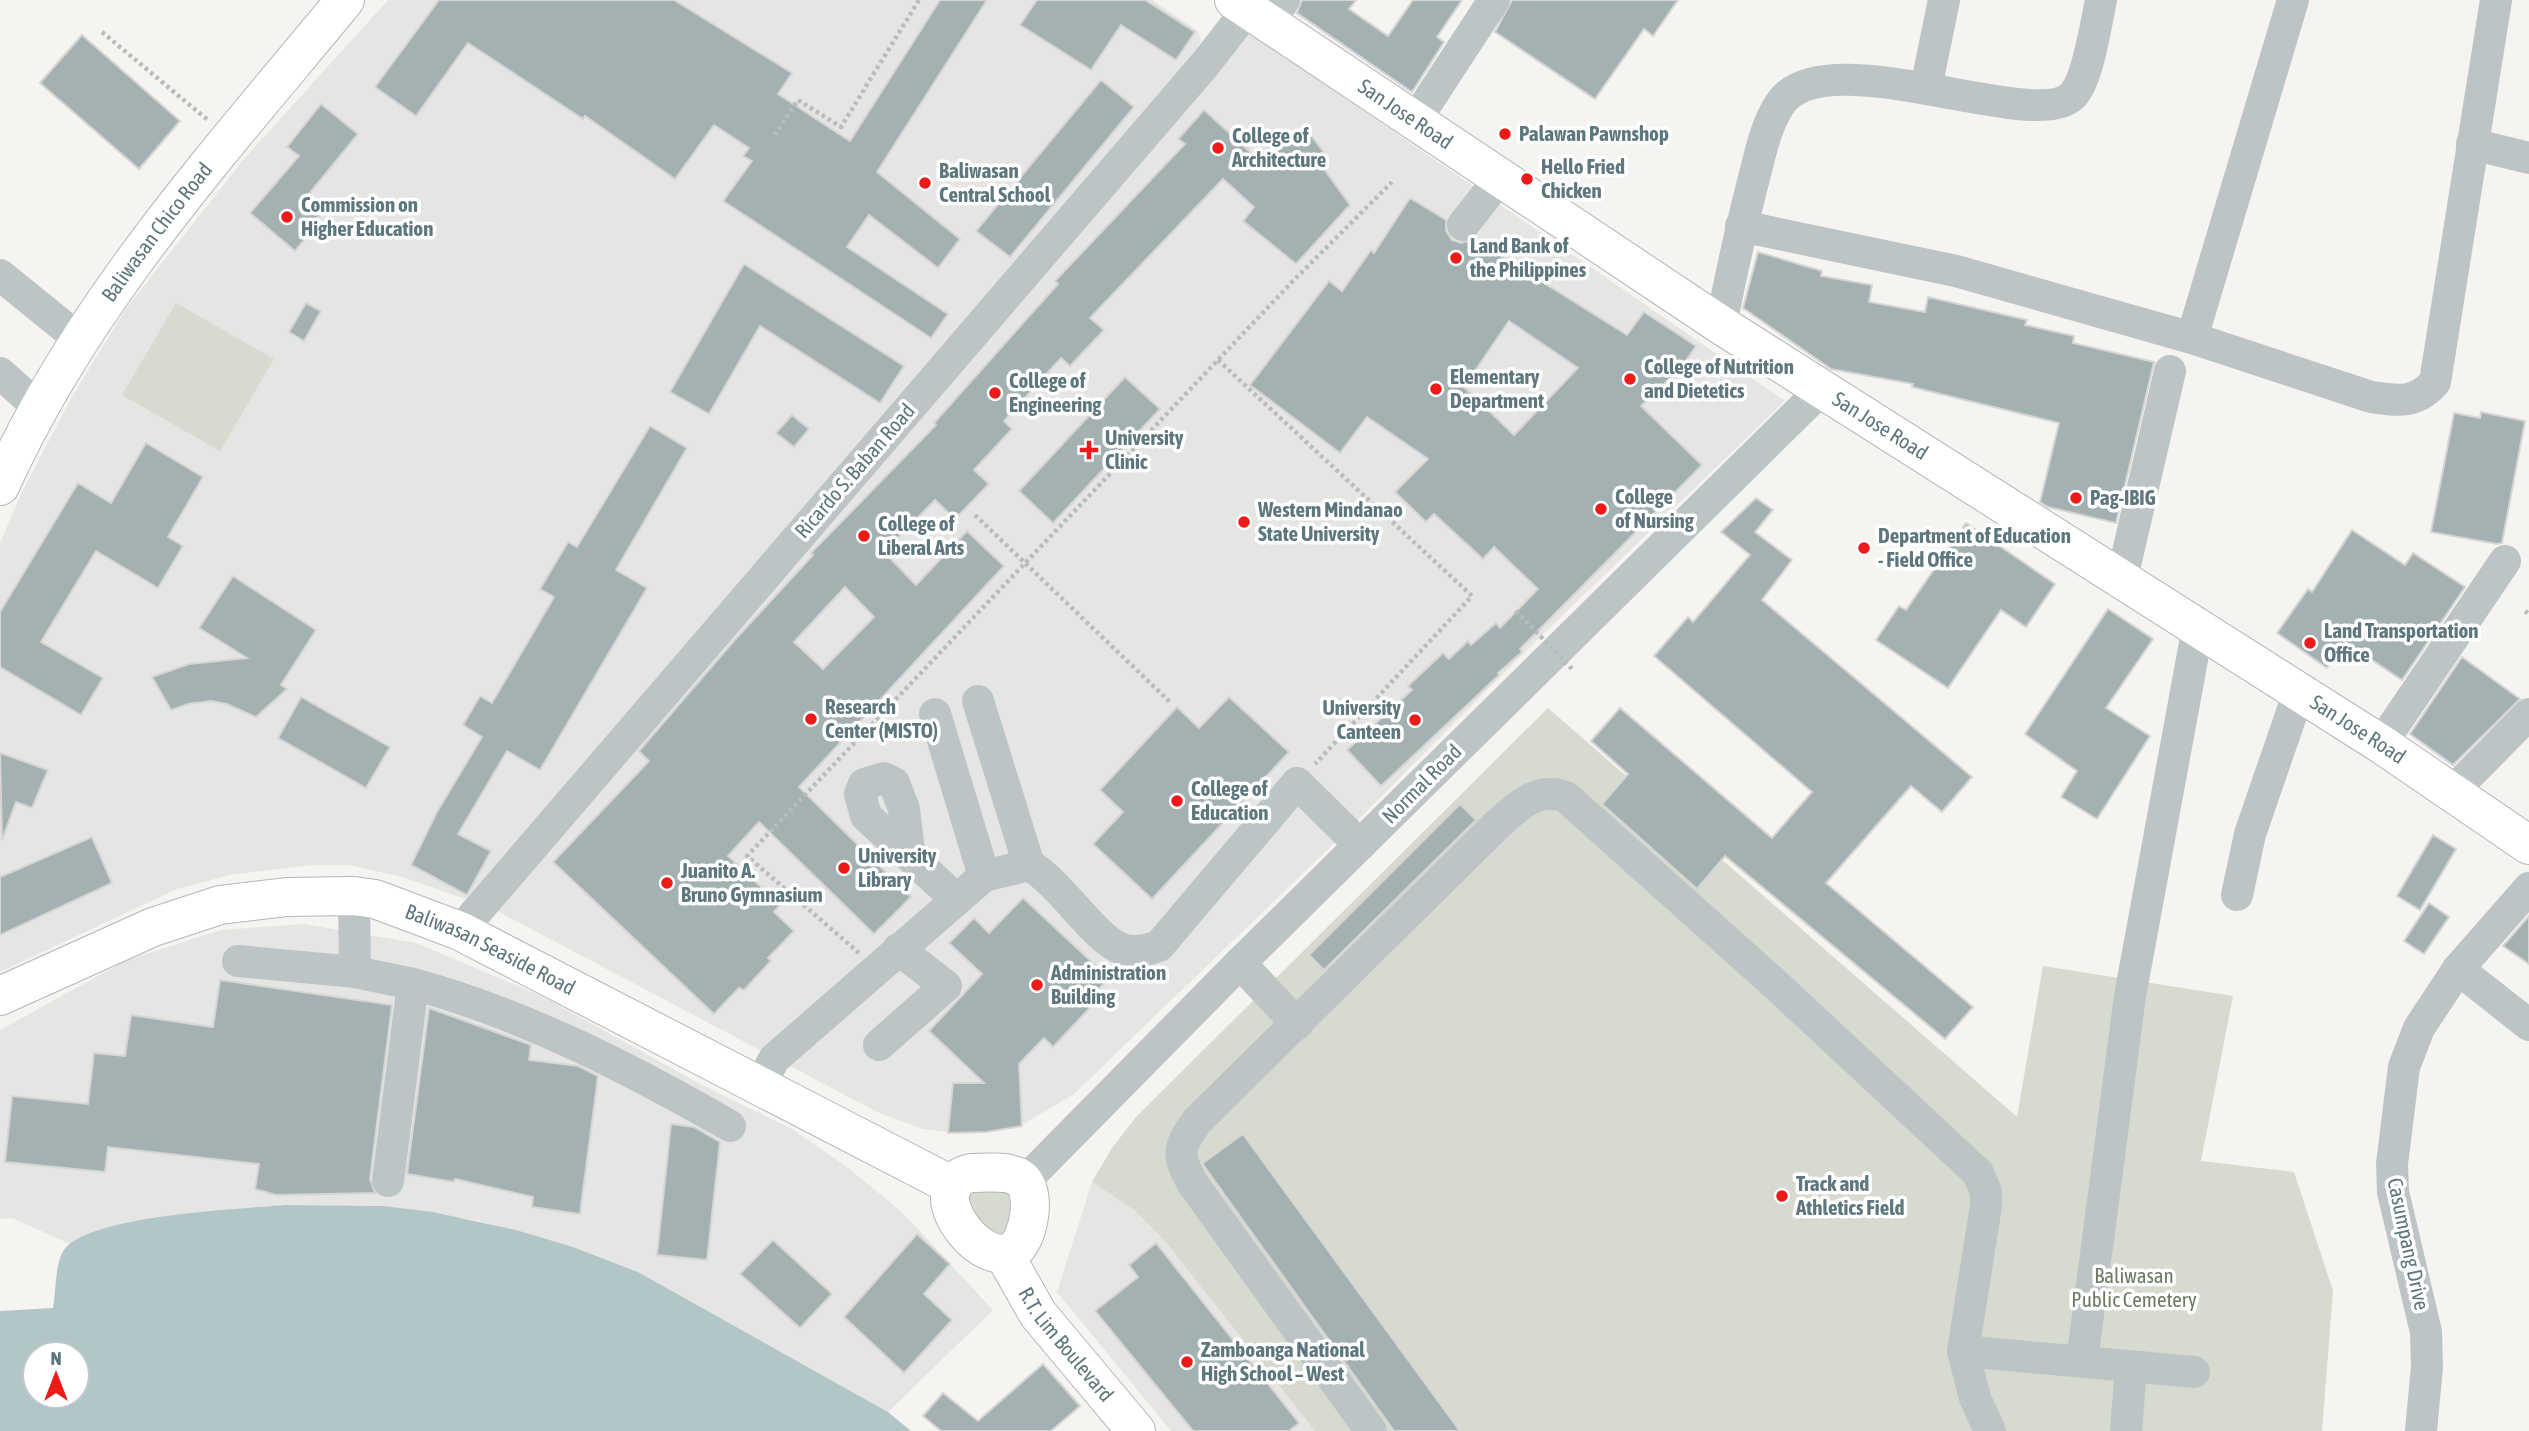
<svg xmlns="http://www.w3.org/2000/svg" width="2529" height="1431" font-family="'Asap Condensed',sans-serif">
<rect width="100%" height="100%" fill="#f5f4f0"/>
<g fill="#e5e6e4">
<path d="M388,0H1152L1198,31L1201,41L1196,51L468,900L402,877L349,865H312L230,875L177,889L0,972V543L22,492L72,397L125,310L244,159Z"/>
<path d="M1248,31L1785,401L1534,643L1350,828L1074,1094L1022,1125L986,1132L956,1133L923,1129L877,1112L495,910Z"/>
<path d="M304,924L416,943L542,996L702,1085L792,1129L847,1167L902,1212L993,1310L888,1412L638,1272L573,1247L476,1220L383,1206L285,1205L177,1215L90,1233L70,1244L12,1218L0,1219V1030L127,960L221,930Z"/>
<path d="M1092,1182L1134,1210L1164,1240L1315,1431H1171L1057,1292Z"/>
</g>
<g fill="#d6dacf">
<path d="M176,303L274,359L220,451L122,395Z"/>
<path d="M1548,708L2017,1117L2043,966L2233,996L2201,1161L2294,1172L2333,1291L2322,1431H1315L1164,1240L1134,1210L1092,1182L1112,1148L1136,1117Z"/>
<path d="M970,1191H1007L1013,1195L1009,1230L997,1240L966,1206Z"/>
</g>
<path fill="#b3c6c7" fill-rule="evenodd" d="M285,1205L383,1206L433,1212L516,1230L573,1247L638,1272L888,1412L911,1431H0V1311L53,1308C56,1292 55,1263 64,1250C89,1215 241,1209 285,1205ZM35,1354H77V1396H35Z"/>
<g fill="#a4b1b3" stroke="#d6d5d3" stroke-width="2" fill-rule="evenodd">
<path d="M439,0H674L792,73L778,94L850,141L940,0H987L877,172L960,239L938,268L869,215L847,247L948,314L931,338L723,201L752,161L743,156L749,148L714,125L675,179L585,116L583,119L468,43L416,116L375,87Z"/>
<path d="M1037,0H1145L1195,32L1176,60L1121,25L1091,70L1020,25Z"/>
<path d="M1302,0H1356L1349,9L1388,36L1413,0H1462L1437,37L1444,42L1412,92L1297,13Z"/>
<path d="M1512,0H1678L1653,36L1644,29L1595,99L1495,32Z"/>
<path d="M82,35L180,121L139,169L40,83Z"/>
<path d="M1101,80L1134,107L1010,257L976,231Z"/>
<path d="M321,104L358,134L308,195L325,209L314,222L317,225L295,251L250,213L299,156L287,147Z"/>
<path d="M1204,110L1258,159L1278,139L1291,141L1306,129L1326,155L1319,162L1350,205L1296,264L1243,221L1254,207L1223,179L1090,318L1104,330L1070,366L1061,358L1004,421L1012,429L974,470L989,484L955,519L935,500L884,552L916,585L967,531L1004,566L799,787L911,897L874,934L759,822L728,856L780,905L774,912L794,931L768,958L771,961L744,990L739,988L714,1014L553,862L649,761L639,751L733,642L813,555L811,553L936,425L934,423L1058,284L1055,281L1185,144L1178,139ZM845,587L874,617L823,669L794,642Z"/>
<path d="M1410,198L1446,220V231L1452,240L1461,243L1474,239L1627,335L1644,312L1696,346L1681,368L1641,406L1702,465L1520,649L1522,652L1498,673L1499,675L1381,786L1347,750L1412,690L1408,686L1443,653L1449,659L1468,641L1471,645L1496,623L1500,628L1538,589L1494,547L1483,559L1434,514L1426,522L1395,492L1428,459L1367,417L1340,453L1250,385L1329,281L1342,291L1371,250L1374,253ZM1509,321L1578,368L1514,435L1464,387Z"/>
<path d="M1758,252L1822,271L1821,276L1872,285L1869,302L1925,312L1928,297L2027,320L2025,325L2074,336L2073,343L2154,362L2116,523L2048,507L2040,502L2059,423L1912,387L1913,384L1831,369L1743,308Z"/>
<path d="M744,264L904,366L880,403L760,326L709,414L670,392Z"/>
<path d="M306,303L321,311L304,341L289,332Z"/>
<path d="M1125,377L1160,409L1053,523L1019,491Z"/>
<path d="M2481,412L2525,421L2502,543L2497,544L2431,532L2454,413L2480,418Z"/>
<path d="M792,415L809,429L794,447L776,433Z"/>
<path d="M650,426L687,448L616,570L647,588L540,770L507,751L458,834L491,851L467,895L411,865L437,812L482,737L463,725L480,696L492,703L554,597L540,589L568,542L577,547Z"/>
<path d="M146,443L203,477L168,537L183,546L158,588L96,551L41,642L103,678L81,715L0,667V612L78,483L111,503Z"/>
<path d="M1756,498L1773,510L1755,532L1792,560L1762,600L1972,777L1942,812L1911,786L1826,883L1973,1007L1945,1039L1725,856L1697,889L1602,804L1628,774L1591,741L1620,708L1772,838L1812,792L1654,656L1688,617L1693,622L1750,555L1721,532Z"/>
<path d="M1966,523L2055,584L2026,627L2001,610L1948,688L1876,640L1899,606L1906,610Z"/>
<path d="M2352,530L2405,565L2413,553L2465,587L2402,680L2345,642L2327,668L2277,633L2308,589L2312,592Z"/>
<path d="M233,576L316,630L281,685L287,689L256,717L227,704L211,701L188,704L171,710L152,677L189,664L247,658L199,628Z"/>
<path d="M2108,609L2153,639L2106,708L2150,736L2097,819L2061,797L2077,771L2025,734Z"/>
<path d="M2462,657L2520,699L2453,765L2410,734Z"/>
<path d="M301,697L390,747L366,788L278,738Z"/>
<path d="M1229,697L1289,752L1152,899L1093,844L1123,812L1100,790L1177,707L1199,728Z"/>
<path d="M0,753L48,770L32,808L16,802L2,840Z"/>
<path d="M1460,804L1476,820L1324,970L1309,955Z"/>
<path d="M2433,835L2456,849L2420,910L2397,896Z"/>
<path d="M92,837L112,883L0,935V877Z"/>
<path d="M1023,898L1109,978L1096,992L1101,996L1053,1047L1044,1038L1019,1064L1022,1126L986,1132L948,1133L953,1083H984L929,1031L982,974L949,943L974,918L989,933Z"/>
<path d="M2429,903L2449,917L2424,954L2404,941Z"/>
<path d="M2529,916V964L2503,946Z"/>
<path d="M220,980L392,1005L370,1179L375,1193L276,1195L255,1189L259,1164L108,1147L105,1172L5,1162L12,1096L88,1104L94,1053L125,1056L131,1015L213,1027Z"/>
<path d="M429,1008L531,1045L529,1060L578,1066L598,1076L580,1214L532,1207L533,1197L455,1179L454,1182L407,1174Z"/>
<path d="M671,1124L694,1127L720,1142L707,1260L657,1255Z"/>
<path d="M1243,1134L1460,1431H1394L1204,1166L1203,1163Z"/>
<path d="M917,1234L950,1264L924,1294L952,1320L904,1373L844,1317Z"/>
<path d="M773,1240L832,1294L800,1328L740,1274Z"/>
<path d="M1156,1243L1299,1423L1289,1431H1193L1095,1311L1138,1277L1129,1265Z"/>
<path d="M1043,1364L1080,1406L1051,1431H941L923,1416L943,1393L978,1421Z"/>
</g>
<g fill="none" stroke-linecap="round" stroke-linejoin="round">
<g stroke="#b0b8ba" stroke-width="40">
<g id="major">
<path id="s1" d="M1234,0L1721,325L2381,744L2529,845"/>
<path id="s2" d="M0,486C82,303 219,153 345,0"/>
<path id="s3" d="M0,996L153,927L220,905L287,897L354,896L375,899L460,931L953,1186"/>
<path d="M971,1173C985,1173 1008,1170 1020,1178C1038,1190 1029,1242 1012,1251C977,1269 918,1184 971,1173Z"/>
<path id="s4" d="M1004,1254L1038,1314L1136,1431"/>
</g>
</g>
<g stroke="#b7bcbd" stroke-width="4.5" stroke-dasharray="3.5 3.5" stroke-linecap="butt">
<path d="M102,32L209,121"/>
<path d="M775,135L798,100L841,127L919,0"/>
<path d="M1218,360L1472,596L1315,764"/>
<path d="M975,515L1172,704"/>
<path d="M2525,611L2529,614"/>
<path d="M859,953L747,856L1293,281L1392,182"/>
</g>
<g stroke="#bdc4c6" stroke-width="32">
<path d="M1269,23L1284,0"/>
<path d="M1926,88L1944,0"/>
<path d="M1415,121L1494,0"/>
<path d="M2472,144L2529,158"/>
<path d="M1463,225L1500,178"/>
<path d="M1741,226L1956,271L2192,338L2371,397C2398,401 2416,404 2435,382L2496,0"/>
<path d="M0,275L79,339"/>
<path d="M1721,325C1731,275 1742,224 1755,174C1761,151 1766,125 1780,104C1823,37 2034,134 2072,96C2088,81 2096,23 2101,0"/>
<path d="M2192,338L2293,0"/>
<path d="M0,373L39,408"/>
<path d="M2122,578L2170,371"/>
<path d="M978,701L1029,865"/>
<path d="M935,714L984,876"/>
<path d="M2381,744L2505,561"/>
<path d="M2453,791L2529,714"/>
<path d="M909,852L904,809L894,783L884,778L864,784L860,794L866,816L955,898"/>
<path d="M2237,895L2250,834L2299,692"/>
<path d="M354,896L355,972"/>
<path d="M460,931L1206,63L1248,9"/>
<path d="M238,961L355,972L413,984L388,1181"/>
<path d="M1240,963L1297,1024"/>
<path d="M2458,969L2529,1025"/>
<path d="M413,984C524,1014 631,1069 730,1126"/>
<path d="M879,1045L946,986L898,949"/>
<path d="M760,1086L774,1059L984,876L1029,865C1061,883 1095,940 1122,949C1133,953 1148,950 1159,946L1297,783L1360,845"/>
<path d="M1024,1182L1240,963L1822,389"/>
<path d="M1963,1351L2194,1372"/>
<path d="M2082,1361L2130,996L2198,627"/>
<path d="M1371,1431L1193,1184C1176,1154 1178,1148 1197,1121L1502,820C1522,803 1539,787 1566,797L1776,985L1978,1173L1986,1192V1206L1963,1351L1975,1398L1990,1431"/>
<path d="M2126,1431L2131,1367"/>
<path d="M2421,1431L2427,1367L2426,1332L2393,1192L2392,1164L2404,1067L2419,1028L2458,969L2529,888"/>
</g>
<use href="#major" stroke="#fff" stroke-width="38"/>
<path stroke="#b7bcbd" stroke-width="4.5" stroke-dasharray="3.5 3.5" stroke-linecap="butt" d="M1516,611L1573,670"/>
</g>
<g fill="#ed1a18" stroke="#fff" stroke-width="2.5">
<circle cx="1505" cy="134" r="7"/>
<circle cx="1218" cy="148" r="7"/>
<circle cx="1527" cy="179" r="7"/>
<circle cx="925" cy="183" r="7"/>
<circle cx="287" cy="217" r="7"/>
<circle cx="1456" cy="258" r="7"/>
<circle cx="1630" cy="379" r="7"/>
<circle cx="1436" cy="389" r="7"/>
<circle cx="995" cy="393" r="7"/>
<path d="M1085.5 439.5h7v7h7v7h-7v7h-7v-7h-7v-7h7z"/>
<circle cx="2076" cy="498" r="7"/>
<circle cx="1601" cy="509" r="7"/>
<circle cx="1244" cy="522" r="7"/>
<circle cx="864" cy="536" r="7"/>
<circle cx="1864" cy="548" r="7"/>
<circle cx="2310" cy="643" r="7"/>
<circle cx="811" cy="719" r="7"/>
<circle cx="1415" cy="720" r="7"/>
<circle cx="1177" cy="801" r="7"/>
<circle cx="844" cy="868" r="7"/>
<circle cx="667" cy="883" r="7"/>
<circle cx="1037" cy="985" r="7"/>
<circle cx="1782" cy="1196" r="7"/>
<circle cx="1187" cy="1362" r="7"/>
</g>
<g text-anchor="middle" stroke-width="7" stroke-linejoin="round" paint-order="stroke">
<g font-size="21" fill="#5e777e" stroke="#fff">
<text dy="7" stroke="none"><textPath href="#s1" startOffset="206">San Jose Road</textPath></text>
<text dy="7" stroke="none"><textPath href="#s2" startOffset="299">Baliwasan Chico Road</textPath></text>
<text dy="7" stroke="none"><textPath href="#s1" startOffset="774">San Jose Road</textPath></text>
<text transform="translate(855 471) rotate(-49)" y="7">Ricardo S. Baban Road</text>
<text dy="7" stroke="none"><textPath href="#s1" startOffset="1340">San Jose Road</textPath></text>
<text transform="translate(1422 784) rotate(-45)" y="7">Normal Road</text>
<text dy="7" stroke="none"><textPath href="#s3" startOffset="520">Baliwasan Seaside Road</textPath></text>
<text transform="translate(2408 1244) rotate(78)" y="7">Casumpang Drive</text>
<text dy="7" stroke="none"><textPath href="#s4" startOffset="110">R.T. Lim Boulevard</textPath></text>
</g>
<g font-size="21" font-weight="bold" fill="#5e777e" stroke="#fff" text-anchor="start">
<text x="1519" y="141">Palawan Pawnshop</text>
<text x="1232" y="143">College of<tspan x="1232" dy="24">Architecture</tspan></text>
<text x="1541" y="174">Hello Fried<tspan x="1541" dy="24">Chicken</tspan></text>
<text x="939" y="178">Baliwasan<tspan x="939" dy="24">Central School</tspan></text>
<text x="301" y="212">Commission on<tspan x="301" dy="24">Higher Education</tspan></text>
<text x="1470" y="253">Land Bank of<tspan x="1470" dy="24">the Philippines</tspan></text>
<text x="1644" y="374">College of Nutrition<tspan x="1644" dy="24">and Dietetics</tspan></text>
<text x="1450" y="384">Elementary<tspan x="1450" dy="24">Department</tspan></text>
<text x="1009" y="388">College of<tspan x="1009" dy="24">Engineering</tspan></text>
<text x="1105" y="445">University<tspan x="1105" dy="24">Clinic</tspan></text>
<text x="1615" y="504">College<tspan x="1615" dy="24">of Nursing</tspan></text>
<text x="2090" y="505">Pag-IBIG</text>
<text x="1258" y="517">Western Mindanao<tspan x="1258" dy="24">State University</tspan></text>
<text x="878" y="531">College of<tspan x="878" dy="24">Liberal Arts</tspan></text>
<text x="1878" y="543">Department of Education<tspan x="1878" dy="24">- Field Office</tspan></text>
<text x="2324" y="638">Land Transportation<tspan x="2324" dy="24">Office</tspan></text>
<text x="825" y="714">Research<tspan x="825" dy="24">Center (MISTO)</tspan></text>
<text x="1401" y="715" text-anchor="end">University<tspan x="1401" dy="24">Canteen</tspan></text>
<text x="1191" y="796">College of<tspan x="1191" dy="24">Education</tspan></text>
<text x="858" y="863">University<tspan x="858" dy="24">Library</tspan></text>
<text x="681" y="878">Juanito A.<tspan x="681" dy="24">Bruno Gymnasium</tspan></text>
<text x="1051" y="980">Administration<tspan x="1051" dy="24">Building</tspan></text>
<text x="1796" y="1191">Track and<tspan x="1796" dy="24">Athletics Field</tspan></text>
<text x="1201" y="1357">Zamboanga National<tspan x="1201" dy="24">High School – West</tspan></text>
</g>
<g font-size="21" fill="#6c7a61" stroke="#fff">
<text x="2134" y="1283">Baliwasan<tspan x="2134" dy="24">Public Cemetery</tspan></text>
</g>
</g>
<g transform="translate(56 1375)"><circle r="33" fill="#ffffff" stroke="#bfc9cb" stroke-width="2"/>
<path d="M0-5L12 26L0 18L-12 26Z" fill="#ed1a18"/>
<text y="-10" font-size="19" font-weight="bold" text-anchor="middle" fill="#5e777e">N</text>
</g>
</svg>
